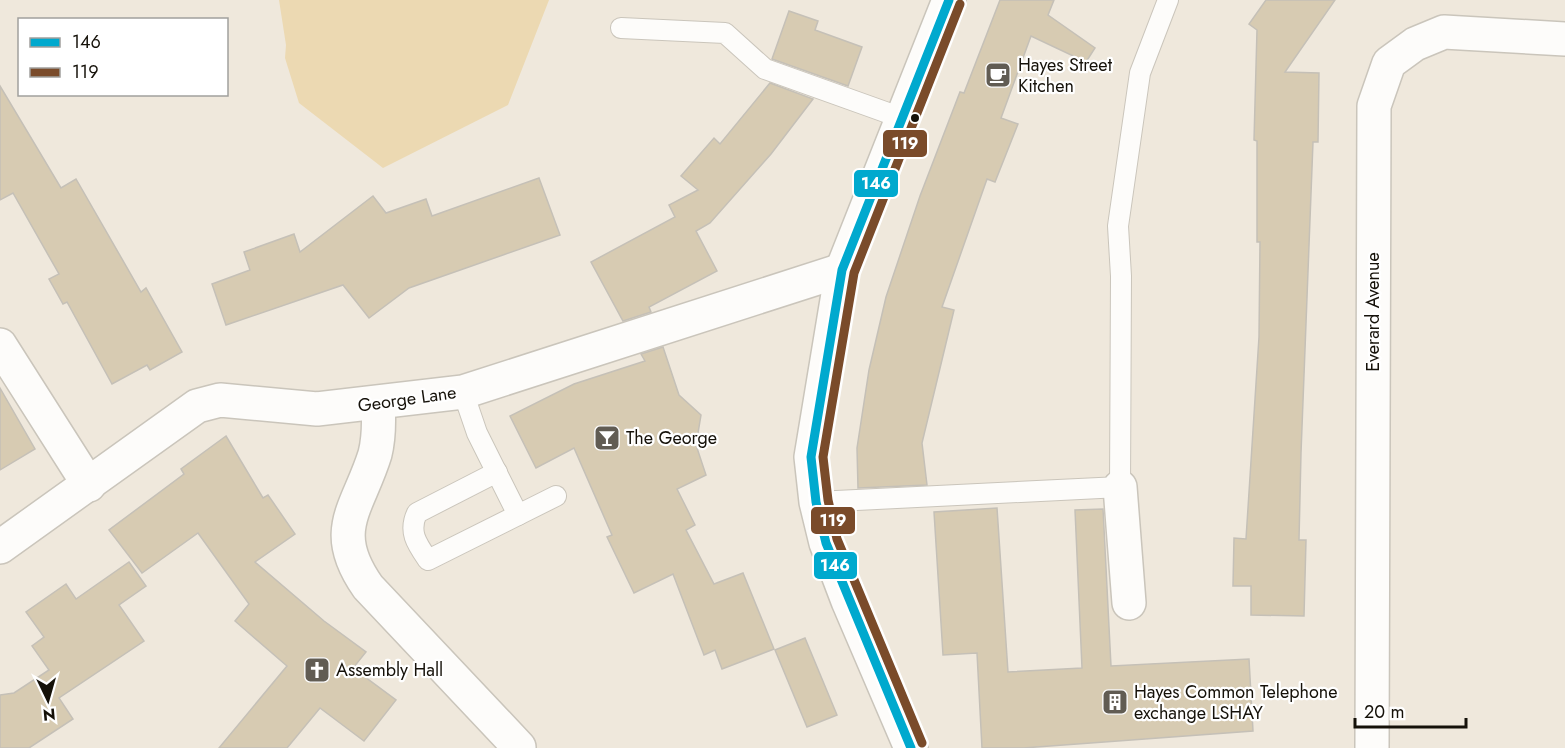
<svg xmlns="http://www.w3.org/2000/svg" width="1565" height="748" font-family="Jost,sans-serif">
<rect width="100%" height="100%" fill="#efe8dc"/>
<path fill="#ecd9b2" d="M279,0H549L508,105L383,168L299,103L285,58L286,45Z"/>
<g fill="#d7cbb2" stroke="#c5c0b7" stroke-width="1.5">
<path d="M1000,0H1054L1048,15L1095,48L1086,62L1031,36L1001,118L1018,124L995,182L987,179L942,307L954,310L922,443L927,485L858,488L857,448L869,370L886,297L920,196L960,92L964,93Z"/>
<path d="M1266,0H1335L1285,72L1319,73L1318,142H1313L1301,453L1299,540H1306L1304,616L1251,615V586H1233L1234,538L1246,539L1259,337L1260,242H1257V141L1254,140L1257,30L1249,24Z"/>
<path d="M789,11L818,21L815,30L862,47L848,86L772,59Z"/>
<path d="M770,83L813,99L771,154L710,223L696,231L717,271L649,307L651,312L623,321L591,262L675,217L669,205L698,190L681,176L714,138L720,144Z"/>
<path d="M0,86L61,188L76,179L141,292L146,288L182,352L150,370L147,365L112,384L67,302L63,304L49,279L59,274L13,193L0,200Z"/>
<path d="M539,178L560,235L409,288L369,318L343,285L226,325L212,284L250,270L244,252L294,234L300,252L373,196L386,213L426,199L432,216Z"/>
<path d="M663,347L679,395L701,415L696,445L706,475L677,489L695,525L686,530L714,584L743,573L774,649L722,669L715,650L704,655L673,574L634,593L607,537L612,535L574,448L536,468L510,416L574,384L645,361L641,354Z"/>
<path d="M0,388L35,449L0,470Z"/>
<path d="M226,436L263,498L268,495L295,534L255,562L324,621L366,652L353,668L396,700L364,741L320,708L287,748H219L287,666L235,621L249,604L198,533L142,573L109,530L184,474L181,469Z"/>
<path d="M997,508L1008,672L1082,668L1075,510L1103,509L1111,666L1249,659L1253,731L1023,748H982L977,653L943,655L934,512Z"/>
<path d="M129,562L146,586L119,605L144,641L59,698L73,719L29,748H0V695L14,693L49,670L32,646L44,637L26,612L66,584L76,599Z"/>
<path d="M805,638L837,715L807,727L775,650Z"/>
</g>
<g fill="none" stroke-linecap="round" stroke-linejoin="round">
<g stroke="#cac5bb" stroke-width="22">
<g id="service">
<path d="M621,28L725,33L765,69L902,118"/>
<path d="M463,392L477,433L518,515L556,496"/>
<path d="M497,472L417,513C408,532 417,544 428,560L518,515"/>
<path d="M816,502L1120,487L1121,276L1118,226L1140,73L1168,0"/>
</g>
</g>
<g stroke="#cac5bb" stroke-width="36">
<g id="minor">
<path d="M0,345L89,485"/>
<path d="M378,404C379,420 379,438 375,454C358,509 328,530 368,587L519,747"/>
<path d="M1120,487L1129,603"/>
<path d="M0,547L197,406L220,400L317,409L463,392L842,270"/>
<path d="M1372,748L1374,106L1389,63L1415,44L1444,32L1565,39"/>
</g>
</g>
<g stroke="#cac5bb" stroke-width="36">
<path id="secondary" d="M911,748L848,601L826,543L816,502L811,457L842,270L949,0"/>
</g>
<use href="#service" stroke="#fdfcfa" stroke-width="20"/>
<use href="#minor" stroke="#fdfcfa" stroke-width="33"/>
<use href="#secondary" stroke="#fdfcfa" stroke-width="33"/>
<g stroke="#fff" stroke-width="14">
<path id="bus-1" d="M911,748L826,543L816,502L811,457L842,270L949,0"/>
</g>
<g stroke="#fff" stroke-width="14">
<path id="bus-2" d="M922,743L837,539L828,500L823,457L854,273L960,4"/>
</g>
<use href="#bus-1" stroke="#00a9ce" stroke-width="9"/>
<use href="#bus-2" stroke="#7a4b2a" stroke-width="9"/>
</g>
<defs>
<g id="cafe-square" transform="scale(1.35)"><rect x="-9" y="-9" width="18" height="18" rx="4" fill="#615c53" stroke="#fff"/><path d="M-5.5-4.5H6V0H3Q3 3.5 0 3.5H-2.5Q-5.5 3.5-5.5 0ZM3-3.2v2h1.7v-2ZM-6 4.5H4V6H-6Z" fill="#fff"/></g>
<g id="bar-square" transform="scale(1.35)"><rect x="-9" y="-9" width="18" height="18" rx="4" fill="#615c53" stroke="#fff"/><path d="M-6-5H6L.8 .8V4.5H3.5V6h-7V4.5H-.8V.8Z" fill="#fff"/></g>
<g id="church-square" transform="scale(1.35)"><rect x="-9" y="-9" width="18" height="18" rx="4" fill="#615c53" stroke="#fff"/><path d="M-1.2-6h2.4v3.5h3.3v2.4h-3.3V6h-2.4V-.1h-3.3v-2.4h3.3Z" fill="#fff"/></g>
<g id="building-square" transform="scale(1.35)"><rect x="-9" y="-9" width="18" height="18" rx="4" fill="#615c53" stroke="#fff"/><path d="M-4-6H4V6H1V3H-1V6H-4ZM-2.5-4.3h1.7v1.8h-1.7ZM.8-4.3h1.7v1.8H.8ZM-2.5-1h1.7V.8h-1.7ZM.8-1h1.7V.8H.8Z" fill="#fff"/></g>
</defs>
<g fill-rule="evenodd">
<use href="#cafe-square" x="998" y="75"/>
<use href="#bar-square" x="607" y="438"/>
<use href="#church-square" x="317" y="670"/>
<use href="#building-square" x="1115" y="702"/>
</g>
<circle fill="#151109" stroke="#fff" stroke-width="2" cx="915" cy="118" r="5"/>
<g text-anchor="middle" stroke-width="4.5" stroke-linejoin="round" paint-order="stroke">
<g font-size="18" fill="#151109" stroke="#fff" text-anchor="start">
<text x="1018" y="71">Hayes Street<tspan x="1018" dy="21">Kitchen</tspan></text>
<text x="626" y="444">The George</text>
<text x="336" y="676">Assembly Hall</text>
<text x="1134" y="698">Hayes Common Telephone<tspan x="1134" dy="21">exchange LSHAY</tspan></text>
</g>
<g font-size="18" fill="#151109" stroke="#fff">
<text transform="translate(1373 312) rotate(-90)" y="6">Everard Avenue</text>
<text transform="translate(407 399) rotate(-8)" y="6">George Lane</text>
</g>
</g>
<g stroke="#fff" stroke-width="2">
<rect x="882" y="129" width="46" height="29" rx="6" fill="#7a4b2a"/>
<rect x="853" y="169" width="46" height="29" rx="6" fill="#00a9ce"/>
<rect x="810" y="506" width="46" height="29" rx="6" fill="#7a4b2a"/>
<rect x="813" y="551" width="45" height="29" rx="6" fill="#00a9ce"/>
</g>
<g font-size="16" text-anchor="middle" font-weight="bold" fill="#fff">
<text x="905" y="149">119</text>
<text x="876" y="189">146</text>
<text x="833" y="526">119</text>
<text x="835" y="571">146</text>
</g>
<rect x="18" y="18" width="210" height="78" fill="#ffffff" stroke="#a1a09d" stroke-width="1.5"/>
<rect x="30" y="38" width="30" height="9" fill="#00a9ce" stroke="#a1a09d" stroke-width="1.5"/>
<text x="72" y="48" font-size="18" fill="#151109">146</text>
<rect x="30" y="68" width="30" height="9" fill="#7a4b2a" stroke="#a1a09d" stroke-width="1.5"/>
<text x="72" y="78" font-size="18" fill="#151109">119</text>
<g transform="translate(48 700) rotate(175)" stroke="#ffffff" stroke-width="4.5" paint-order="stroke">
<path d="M0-4.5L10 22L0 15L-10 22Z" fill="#151109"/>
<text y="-9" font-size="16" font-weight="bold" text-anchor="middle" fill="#151109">N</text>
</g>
<path d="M1355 718v9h111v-9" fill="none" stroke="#151109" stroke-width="3"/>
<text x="1364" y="718" font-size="18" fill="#151109" stroke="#ffffff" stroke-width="4.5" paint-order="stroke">20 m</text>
</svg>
